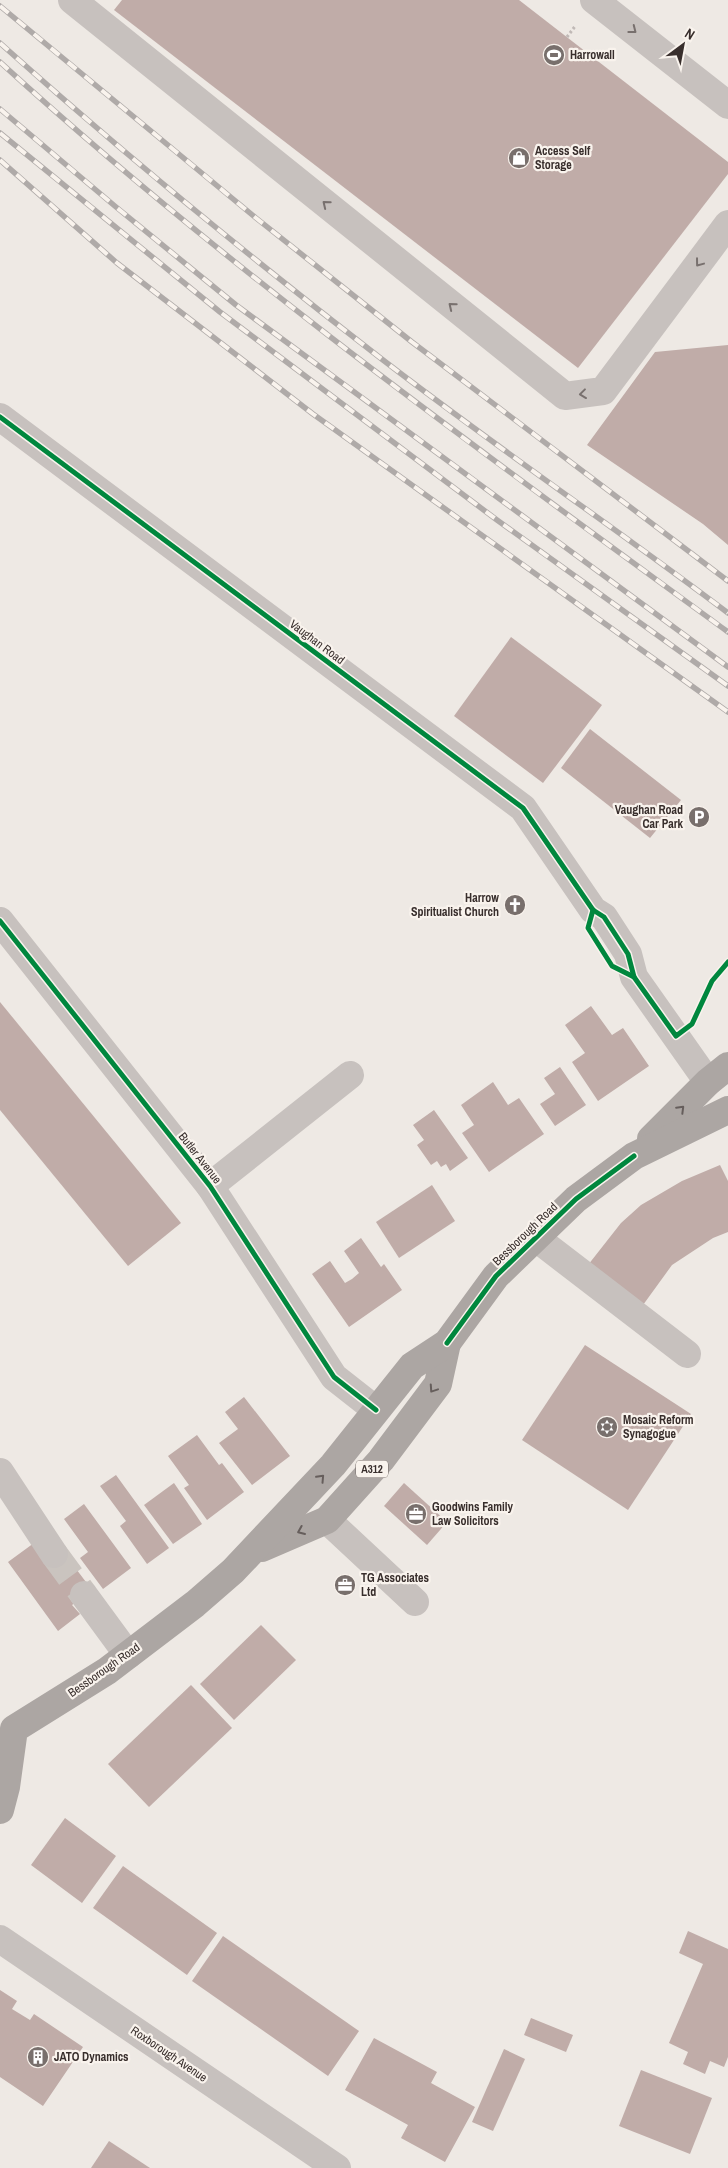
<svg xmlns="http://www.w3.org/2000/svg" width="728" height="2168" font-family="'Archivo Narrow',sans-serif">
<rect width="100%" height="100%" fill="#eee9e4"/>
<g fill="#c0aca8">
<path d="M122,0H519L728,162V174L578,368L114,10Z"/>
<path d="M728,345V545L703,524L587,445L655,352Z"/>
<path d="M511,637L602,705L543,783L454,716Z"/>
<path d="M590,729L681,800L650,838L561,768Z"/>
<path d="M0,1002L181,1223L128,1266L0,1110Z"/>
<path d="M591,1006L612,1035L623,1028L649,1066L598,1101L572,1062L585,1053L565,1025Z"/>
<path d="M560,1067L586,1105L555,1126L540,1104L555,1094L544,1078Z"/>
<path d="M493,1082L508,1105L519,1098L544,1134L489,1172L462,1133L474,1125L461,1105Z"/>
<path d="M434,1110L468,1158L450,1171L446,1164L441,1167L437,1161L431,1165L417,1145L424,1140L413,1125Z"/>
<path d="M720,1165L728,1181V1232L713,1238L672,1265L643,1305L588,1265L621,1223L641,1205L682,1181Z"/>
<path d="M432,1185L455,1221L399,1258L376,1222Z"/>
<path d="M361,1238L381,1267L384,1264L402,1290L349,1327L312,1274L330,1261L345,1283L352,1279L359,1273L344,1251Z"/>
<path d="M585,1345L691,1414L628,1510L522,1440Z"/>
<path d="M244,1397L290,1456L252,1485L219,1443L238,1429L225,1412Z"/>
<path d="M197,1435L219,1465L222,1463L244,1492L207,1520L184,1488L189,1485L168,1456Z"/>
<path d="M116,1475L169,1548L147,1564L120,1526L126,1521L100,1486Z"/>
<path d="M174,1483L202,1524L173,1544L144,1505Z"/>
<path d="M404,1483L447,1522L427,1545L384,1506Z"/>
<path d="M84,1504L131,1568L103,1589L80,1558L88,1552L64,1519Z"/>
<path d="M34,1543L61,1549L92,1590L72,1605L80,1614L58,1631L8,1562Z"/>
<path d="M261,1625L296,1660L234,1720L200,1684Z"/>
<path d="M191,1685L232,1728L149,1807L108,1764Z"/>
<path d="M65,1818L116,1856L82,1903L31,1865Z"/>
<path d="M123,1866L217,1933L187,1975L93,1908Z"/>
<path d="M688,1931L728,1949V2057L724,2067L710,2061L705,2074L683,2064L688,2052L669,2043L703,1964L679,1953Z"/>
<path d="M223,1936L359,2031L328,2076L192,1981Z"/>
<path d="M0,1990L17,2001L12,2009L30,2020L34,2014L83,2047L43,2106L0,2077Z"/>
<path d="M531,2018L573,2035L566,2052L524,2035Z"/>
<path d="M374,2038L437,2072L431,2083L475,2107L445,2162L401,2138L408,2125L345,2090Z"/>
<path d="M504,2049L525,2059L493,2131L472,2122Z"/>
<path d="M641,2070L712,2098L690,2154L619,2126Z"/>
<path d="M109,2141L150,2168H91Z"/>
</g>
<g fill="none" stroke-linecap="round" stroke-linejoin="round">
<path stroke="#cac4bf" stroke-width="28" stroke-dasharray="28 14" stroke-linecap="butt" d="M54,1554L84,1595"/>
<path stroke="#c0b9b6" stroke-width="3" stroke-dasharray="2.5 2.5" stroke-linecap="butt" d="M567,37L576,25"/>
<g stroke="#c7c1be" stroke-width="28">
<path d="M72,0L565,396L603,391L728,224"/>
<path d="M594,0L728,105"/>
<path d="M0,417L523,808L593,910L604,917L628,954L634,977L708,1082"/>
<path d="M0,921L210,1186L334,1377L376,1410"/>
<path d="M210,1186L350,1075"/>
<path d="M536,1238L687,1354"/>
<path d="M0,1472L54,1554"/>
<path d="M327,1520L415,1602"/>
<path d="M84,1595L128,1655"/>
<path d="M0,1939L337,2168"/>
</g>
<g stroke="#aca6a3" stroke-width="28">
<path d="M651,1139L708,1082L728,1066"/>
<path d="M262,1548L327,1520L381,1460L438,1384L447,1343"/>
<path d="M0,1810L6,1787L14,1729L107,1671L195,1604L233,1571L333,1465L412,1366L447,1343L496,1276L576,1199L634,1156L728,1110"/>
</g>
<g stroke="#afaaa8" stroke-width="5.5">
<g id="rail">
<path d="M0,6L256,218L412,342L728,581"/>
<path d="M0,43C124,154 252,259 383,360C496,447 614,527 728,613"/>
<path d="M0,62C228,270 479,450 728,632"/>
<path d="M0,109L116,207L236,305L728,667"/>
<path d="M0,133L220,312L497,520L728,686"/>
<path d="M0,160L117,263L313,414L728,712"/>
</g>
</g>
<use href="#rail" stroke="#f9f3ed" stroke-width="4" stroke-dasharray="11" stroke-linecap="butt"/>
<g stroke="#f9f3ed" stroke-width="8">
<g id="cycleway">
<path d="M0,417L523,808L593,910L604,917L628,954L634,977L676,1036L692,1024L712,981L728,962"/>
<path d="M593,910L588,928L612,966L634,977"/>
<path d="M0,921L210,1186L334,1377L376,1410"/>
<path d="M447,1343L496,1276L576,1199L634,1156"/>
</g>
</g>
<use href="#cycleway" stroke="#00873e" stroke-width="5"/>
</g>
<defs><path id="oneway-chevron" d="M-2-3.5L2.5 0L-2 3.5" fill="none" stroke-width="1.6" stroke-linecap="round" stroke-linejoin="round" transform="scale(1.25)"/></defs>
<g stroke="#78706e">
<use href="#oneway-chevron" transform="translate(633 30) rotate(38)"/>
<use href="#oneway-chevron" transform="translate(326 204) rotate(-141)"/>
<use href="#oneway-chevron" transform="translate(699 263) rotate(127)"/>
<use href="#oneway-chevron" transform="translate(452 306) rotate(-141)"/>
<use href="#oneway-chevron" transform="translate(583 394) rotate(173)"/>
</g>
<g stroke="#665e5c">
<use href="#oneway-chevron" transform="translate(681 1109) rotate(-45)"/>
<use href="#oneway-chevron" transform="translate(433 1389) rotate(124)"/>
<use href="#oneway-chevron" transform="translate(321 1478) rotate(-47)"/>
<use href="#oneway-chevron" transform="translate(301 1531) rotate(157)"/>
</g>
<defs>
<g id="stadium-disc" transform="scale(1.125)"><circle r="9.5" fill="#786f6c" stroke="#f9f3ed"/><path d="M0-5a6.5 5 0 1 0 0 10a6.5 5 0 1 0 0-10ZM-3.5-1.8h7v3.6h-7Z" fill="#fff"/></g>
<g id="shop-disc" transform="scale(1.125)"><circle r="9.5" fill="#786f6c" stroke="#f9f3ed"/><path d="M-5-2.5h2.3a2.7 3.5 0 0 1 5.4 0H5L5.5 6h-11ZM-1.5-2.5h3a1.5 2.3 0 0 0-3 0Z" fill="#fff"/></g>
<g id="parking-disc" transform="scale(1.125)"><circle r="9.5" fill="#786f6c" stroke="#f9f3ed"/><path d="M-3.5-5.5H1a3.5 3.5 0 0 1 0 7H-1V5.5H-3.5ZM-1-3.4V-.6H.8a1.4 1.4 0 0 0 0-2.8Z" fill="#fff"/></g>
<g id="church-disc" transform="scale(1.125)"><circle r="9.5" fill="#786f6c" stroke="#f9f3ed"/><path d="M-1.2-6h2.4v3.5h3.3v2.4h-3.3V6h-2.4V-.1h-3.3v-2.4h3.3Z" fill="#fff"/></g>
<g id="synagogue-disc" transform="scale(1.125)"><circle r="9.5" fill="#786f6c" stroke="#f9f3ed"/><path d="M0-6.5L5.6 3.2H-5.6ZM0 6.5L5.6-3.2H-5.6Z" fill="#fff"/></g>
<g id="office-disc" transform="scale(1.125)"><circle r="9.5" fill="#786f6c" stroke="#f9f3ed"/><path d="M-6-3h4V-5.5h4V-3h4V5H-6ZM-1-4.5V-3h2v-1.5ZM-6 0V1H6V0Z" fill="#fff"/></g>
<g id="building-disc" transform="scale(1.125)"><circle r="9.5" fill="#786f6c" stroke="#f9f3ed"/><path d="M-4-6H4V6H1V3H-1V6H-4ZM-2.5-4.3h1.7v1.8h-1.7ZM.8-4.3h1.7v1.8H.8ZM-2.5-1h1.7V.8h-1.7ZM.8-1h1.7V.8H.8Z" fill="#fff"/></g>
</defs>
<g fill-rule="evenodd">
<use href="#stadium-disc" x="554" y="55"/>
<use href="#shop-disc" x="519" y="158"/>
<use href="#parking-disc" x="699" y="817"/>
<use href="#church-disc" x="515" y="905"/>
<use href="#synagogue-disc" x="607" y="1427"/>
<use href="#office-disc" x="416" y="1514"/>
<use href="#office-disc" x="345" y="1585"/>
<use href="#building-disc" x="38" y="2057"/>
</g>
<g text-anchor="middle" stroke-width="4.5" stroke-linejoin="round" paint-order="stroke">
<rect fill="#f9f3ed" stroke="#726966" stroke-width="1" x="356" y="1460.5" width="32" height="17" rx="4"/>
<g font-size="11" font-weight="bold" fill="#382e2c">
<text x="372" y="1473">A312</text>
</g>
<g font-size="12" font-weight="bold" fill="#382e2c" stroke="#f9f3ed" text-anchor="start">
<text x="570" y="59">Harrowall</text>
<text x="535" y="155">Access Self<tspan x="535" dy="14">Storage</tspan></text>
<text x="683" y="814" text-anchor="end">Vaughan Road<tspan x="683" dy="14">Car Park</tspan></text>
<text x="499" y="902" text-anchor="end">Harrow<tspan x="499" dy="14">Spiritualist Church</tspan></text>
<text x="623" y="1424">Mosaic Reform<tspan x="623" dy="14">Synagogue</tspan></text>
<text x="432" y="1511">Goodwins Family<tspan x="432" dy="14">Law Solicitors</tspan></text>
<text x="361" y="1582">TG Associates<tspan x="361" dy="14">Ltd</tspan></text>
<text x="54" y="2061">JATO Dynamics</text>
</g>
<g font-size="12" fill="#382e2c" stroke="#f9f3ed">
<text transform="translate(317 642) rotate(37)" y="4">Vaughan Road</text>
<text transform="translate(200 1158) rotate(52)" y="4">Butler Avenue</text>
<text transform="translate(525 1234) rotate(-44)" y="4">Bessborough Road</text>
<text transform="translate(104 1670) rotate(-35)" y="4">Bessborough Road</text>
<text transform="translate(169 2054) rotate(34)" y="4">Roxborough Avenue</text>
</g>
</g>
<g transform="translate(683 45) rotate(32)" stroke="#f9f3ed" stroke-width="4" paint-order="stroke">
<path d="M0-4L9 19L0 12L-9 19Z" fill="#382e2c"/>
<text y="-8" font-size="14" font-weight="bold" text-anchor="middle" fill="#382e2c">N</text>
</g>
</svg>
